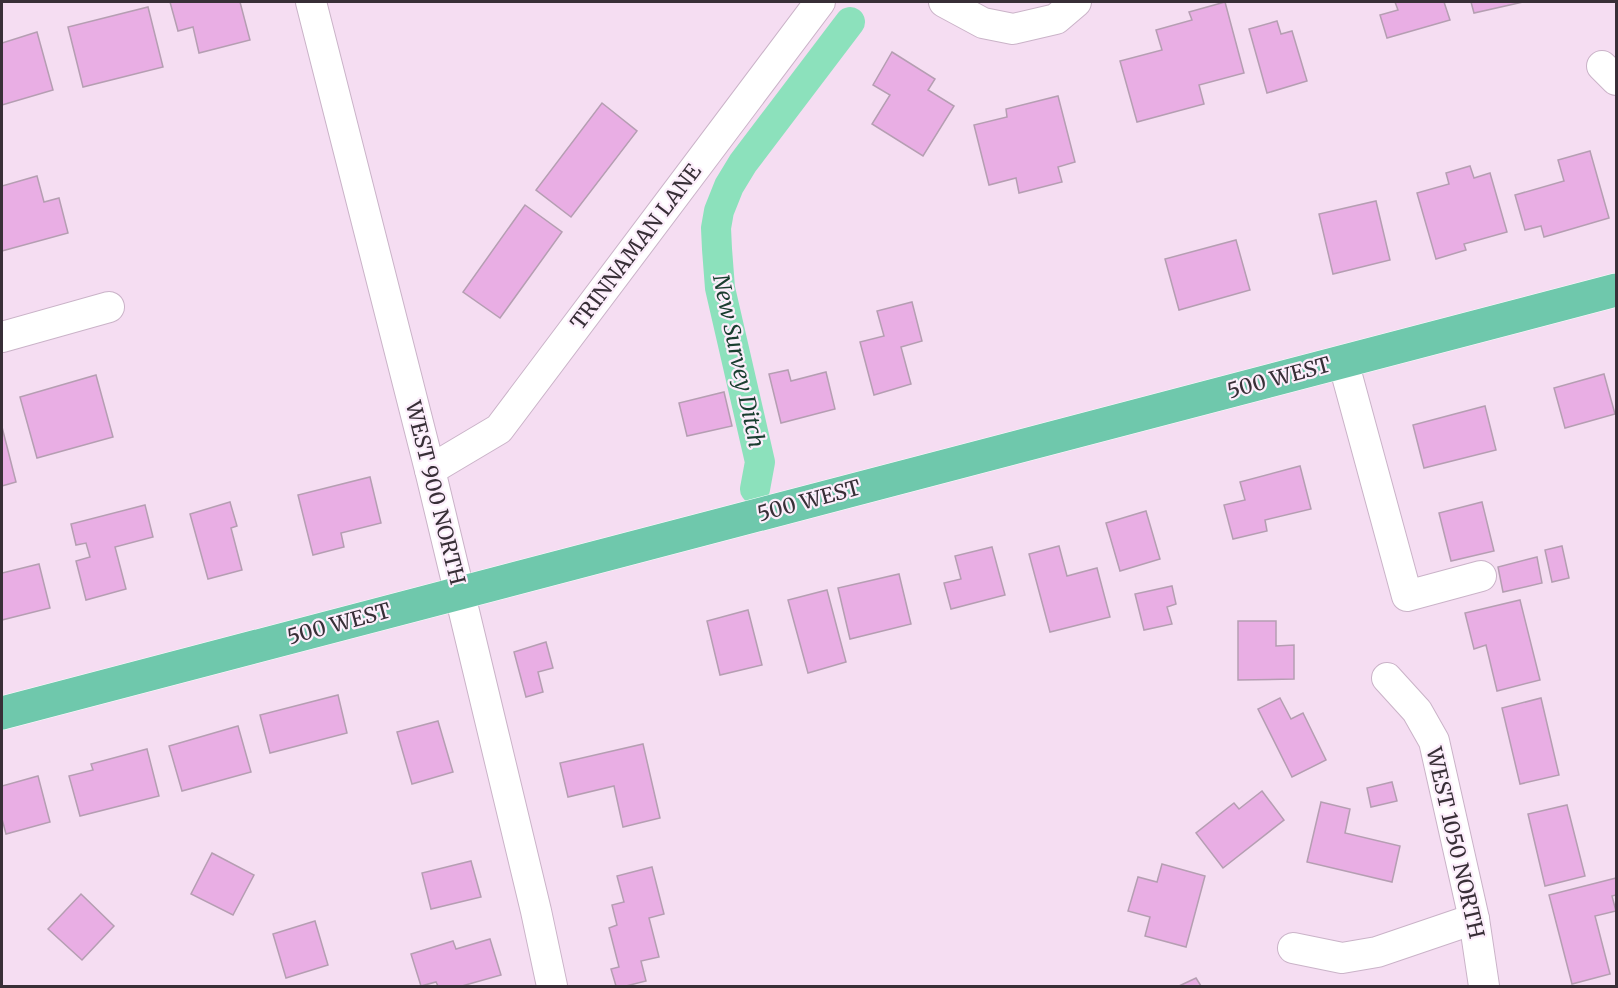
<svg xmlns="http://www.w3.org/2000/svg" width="1618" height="988" font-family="Merriweather,serif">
<rect width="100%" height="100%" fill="#f5ddf2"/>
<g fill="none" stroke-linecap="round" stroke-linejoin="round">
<path stroke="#8ce1bc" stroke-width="30" d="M755,489L760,462L720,288L717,249L716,228L719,211L729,186L743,163L850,22"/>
</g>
<g fill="#e9aee4" stroke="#b59eb2" stroke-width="1.5">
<path d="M170,2H240L250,40L199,53L193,27L178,31Z"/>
<path d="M1225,2L1244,73L1199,85L1204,104L1137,122L1120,61L1162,50L1156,30L1192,20L1189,12Z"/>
<path d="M1395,2H1444L1450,20L1387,38L1380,15L1398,10Z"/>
<path d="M1471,2H1523L1474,13Z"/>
<path d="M148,7L163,67L83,87L68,27Z"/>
<path d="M1277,21L1281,34L1292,31L1307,81L1267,93L1249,29Z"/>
<path d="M37,32L53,90L2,105V43Z"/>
<path d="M892,52L935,79L928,90L954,106L923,156L872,124L890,95L873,85Z"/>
<path d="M1058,96L1075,162L1058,167L1062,182L1019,193L1016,178L989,185L974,125L1007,117L1006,109Z"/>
<path d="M602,103L637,131L571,217L536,190Z"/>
<path d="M1590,151L1609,218L1544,237L1541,226L1525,230L1515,195L1564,181L1558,160Z"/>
<path d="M1470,166L1474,178L1490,173L1507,232L1464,244L1466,250L1436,259L1417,193L1449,184L1446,173Z"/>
<path d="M37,176L44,202L59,198L68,233L2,251V186Z"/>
<path d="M1376,201L1390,260L1333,274L1319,214Z"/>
<path d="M525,205L562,232L500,318L463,292Z"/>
<path d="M1236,240L1250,290L1179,310L1165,259Z"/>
<path d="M912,302L922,341L901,347L911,384L874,395L860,342L884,336L877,311Z"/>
<path d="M788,370L791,381L826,372L835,409L781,423L769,374Z"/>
<path d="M1604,374L1615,414L1565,428L1554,388Z"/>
<path d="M96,375L113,437L37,458L20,397Z"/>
<path d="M724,392L732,426L687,436L679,403Z"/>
<path d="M1485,406L1496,450L1424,468L1413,425Z"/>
<path d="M2,427L16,482L2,486Z"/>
<path d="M1300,466L1311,509L1265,520L1267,531L1233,539L1224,505L1245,500L1240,482Z"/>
<path d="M370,477L381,523L341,533L344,547L313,555L298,495Z"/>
<path d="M230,502L237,526L231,528L242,570L208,579L190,514Z"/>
<path d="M1482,502L1494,551L1451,561L1439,513Z"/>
<path d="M145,505L153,537L115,547L126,589L86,600L76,561L90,557L86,543L76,545L71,524Z"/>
<path d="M1146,511L1160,559L1120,571L1106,523Z"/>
<path d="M1059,546L1067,576L1097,568L1110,617L1050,632L1029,554Z"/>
<path d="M1562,546L1569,578L1552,582L1545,550Z"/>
<path d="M992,547L1005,595L951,609L944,583L961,579L955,556Z"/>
<path d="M1537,557L1542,583L1503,592L1498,567Z"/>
<path d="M39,564L50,608L2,620V573Z"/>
<path d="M899,574L911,624L850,639L838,588Z"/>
<path d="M1172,586L1176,604L1167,607L1172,624L1144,630L1135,594Z"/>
<path d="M827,590L846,662L808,673L788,600Z"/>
<path d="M1520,600L1540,680L1497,691L1486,645L1474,649L1465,613Z"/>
<path d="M748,610L762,665L720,675L707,621Z"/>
<path d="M1238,621H1276V646L1294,645V679L1238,680Z"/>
<path d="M546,642L553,668L538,672L543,692L526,697L514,652Z"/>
<path d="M338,695L347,733L270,753L260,715Z"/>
<path d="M1280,698L1291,719L1303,713L1326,760L1292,777L1258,709Z"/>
<path d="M1541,698L1559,775L1520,784L1502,708Z"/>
<path d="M438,721L453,772L412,784L397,732Z"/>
<path d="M238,726L251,772L182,791L169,746Z"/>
<path d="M643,744L660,818L623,827L614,786L568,797L560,763Z"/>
<path d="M147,749L159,796L80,816L69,776L93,770L91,764Z"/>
<path d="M38,776L50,822L6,834L2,819V786Z"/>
<path d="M1392,782L1397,801L1371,807L1367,788Z"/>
<path d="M1262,791L1284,820L1223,868L1196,833L1234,803L1239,809Z"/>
<path d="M1321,802L1350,809L1345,833L1400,846L1392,882L1307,862Z"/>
<path d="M1567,805L1585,876L1545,886L1528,814Z"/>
<path d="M212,853L254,875L233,915L191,894Z"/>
<path d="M471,861L481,897L431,909L422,873Z"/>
<path d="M1162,864L1205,876L1186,947L1145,936L1150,917L1128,911L1138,877L1157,882Z"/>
<path d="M652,867L664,914L649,918L659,957L641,961L646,981L626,986H616L611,969L619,967L609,928L617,925L612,905L624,902L617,876Z"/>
<path d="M1616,878V895L1612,896L1616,911L1595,916L1610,974L1572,984L1549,895Z"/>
<path d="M81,894L114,926L82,960L48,929Z"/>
<path d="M315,921L328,965L286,978L273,934Z"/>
<path d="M490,939L501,975L462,986H438L436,982L421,986L411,954L453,941L456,949Z"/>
<path d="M1196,978L1201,986H1179Z"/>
</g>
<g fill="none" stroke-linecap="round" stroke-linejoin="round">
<g stroke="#cab3c8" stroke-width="32">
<g id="minor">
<path d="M311,2L430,470L536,911L552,986"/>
<path d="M944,2L983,23L1013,29L1056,19L1076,2"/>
<path d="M1602,66L1616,80"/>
<path d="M2,337L109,307"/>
<path d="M1343,361L1407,596L1481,576"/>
<path d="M430,470L499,429L820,2"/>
<path d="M1387,678L1417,711L1434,741L1474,919L1484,986"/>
<path d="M1293,948L1342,958L1377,952L1474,919"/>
</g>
</g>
<g stroke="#fff" stroke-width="34">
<path id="major" d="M2,713L1616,290"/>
</g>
<use href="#minor" stroke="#fff" stroke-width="30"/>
<use href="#major" stroke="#6fc8ac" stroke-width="33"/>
</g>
<g text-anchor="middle" stroke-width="4.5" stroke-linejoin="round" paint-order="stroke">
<g font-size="21" fill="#382f37" stroke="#fceefb">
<text transform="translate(636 247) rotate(-53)" y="7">TRINNAMAN LANE</text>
<text transform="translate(1279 378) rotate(-15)" y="7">500 WEST</text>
<text transform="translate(435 493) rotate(76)" y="7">WEST 900 NORTH</text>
<text transform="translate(809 501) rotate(-15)" y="7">500 WEST</text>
<text transform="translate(339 624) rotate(-15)" y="7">500 WEST</text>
<text transform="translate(1455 843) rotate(77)" y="7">WEST 1050 NORTH</text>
</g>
<g font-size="22" font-style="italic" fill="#193e2f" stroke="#fceefb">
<text transform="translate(739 361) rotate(78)" y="8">New Survey Ditch</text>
</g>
</g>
<rect width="1618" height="988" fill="none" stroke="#382f37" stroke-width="6"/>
</svg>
